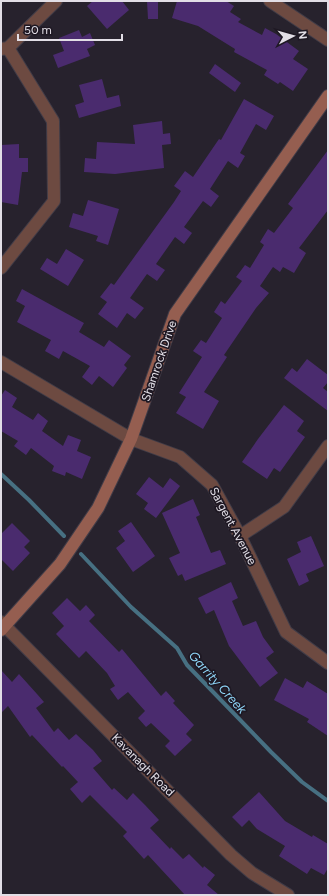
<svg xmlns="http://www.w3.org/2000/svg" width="329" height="896" font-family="Figtree,sans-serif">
<rect width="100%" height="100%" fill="#27222d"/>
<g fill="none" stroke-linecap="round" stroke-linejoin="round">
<g stroke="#477082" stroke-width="4">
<path d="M1,474L29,500L64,536"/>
<path d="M81,554L131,607L177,648L187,665L271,752L302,782L328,801"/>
</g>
</g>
<g fill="#4a2b6e">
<path d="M93,1H122L129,10L107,29L87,6Z"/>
<path d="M147,1H158V19H148Z"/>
<path d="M177,1H226L234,6L230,12L241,19L238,22L262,35L265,28L276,34L299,51L293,59L308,69L293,91L280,82L278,84L264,75L267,70L234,52L235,49L198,26L172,18Z"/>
<path d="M79,30L82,37L90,33L95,45L87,49L90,56L58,68L53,55L64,51L59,38Z"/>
<path d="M215,64L241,83L235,92L209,73Z"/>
<path d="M102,79L107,98L119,95L121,106L79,118L75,105L84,102L79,85Z"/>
<path d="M244,99L274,116L266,130L256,124L240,153L245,156L238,168L228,161L210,189L219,196L211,207L203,201L184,227L192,233L184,244L175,237L156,264L165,270L157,281L147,274L130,298L144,308L135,319L127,313L117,328L98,314L107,302L100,297L111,283L114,285L174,202L181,191L174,186L185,171L193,177L219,139L221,140Z"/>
<path d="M162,121L163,134L170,133L171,144L162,145L164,168L115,174L84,172L85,158L96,159L97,142L135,144L133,125Z"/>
<path d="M19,144V158H28V172H22L18,205L1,202V145Z"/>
<path d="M328,150V210L299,248L306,253L294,273L283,267L280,272L273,267L260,286L269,293L256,308L224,355L227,357L204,392L219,401L203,429L176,413L186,397L179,393L202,357L193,351L201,340L206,343L222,318L214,312L221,301L225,304L242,281L236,277L245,265L250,268L264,245L260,242L268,229L274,233L293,208L288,204Z"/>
<path d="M88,200L119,209L108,245L96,241L98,236L69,227L73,213L83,216Z"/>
<path d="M66,249L84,260L68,286L40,269L47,258L57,264Z"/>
<path d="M22,289L84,323L79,332L104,347L109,340L131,356L124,365L127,368L113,387L99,376L92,385L82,377L90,366L63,351L59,359L45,351L51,340L17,322L25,306L16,301Z"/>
<path d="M307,359L328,375V382L323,388L328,392V411L284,378L292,368L297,372Z"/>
<path d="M5,390L17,398L12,407L33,420L38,413L48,421L42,431L63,446L68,435L81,440L77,451L91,457L82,479L66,472L65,476L52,471L54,466L31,448L26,455L14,446L18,441L1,431V396Z"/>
<path d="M284,405L304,421L297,431L305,437L280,472L274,468L267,479L242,462L258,439Z"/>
<path d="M149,477L163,488L170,478L180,486L156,518L144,509L148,503L136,494Z"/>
<path d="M193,499L200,515L196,517L211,553L220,550L226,564L185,581L182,574L178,576L169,558L180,553L162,513Z"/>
<path d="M131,522L155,556L133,572L116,548L125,541L118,531Z"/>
<path d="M12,523L30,541L24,547L30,553L13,571L1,559V534Z"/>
<path d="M311,536L324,566L306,574L309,581L299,586L287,559L301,552L297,542Z"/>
<path d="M231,582L238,598L232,601L243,626L256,621L263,637L274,652L266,658L278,673L260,687L229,646L214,610L206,614L198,598Z"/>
<path d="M67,598L80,611L86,605L95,615L89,621L119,652L122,649L161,696L166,691L175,701L173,703L194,725L186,734L192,740L175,756L165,746L170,741L151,723L146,727L138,718L145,711L128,692L118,700L110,689L115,686L107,673L86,651L79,658L56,634L64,626L52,613Z"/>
<path d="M1,670L12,682L19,674L37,694L44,702L36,708L54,732L58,728L69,740L76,734L93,750L102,761L93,768L112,790L114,788L127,800L133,793L145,805L159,820L150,828L170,849L171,847L183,859L189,854L203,868L204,866L215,875L207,885L219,895H185L148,855L144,859L123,836L127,832L90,795L82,803L70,789L78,782L63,766L62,767L32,735L30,737L8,706L1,713Z"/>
<path d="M285,678L303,688L307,681L328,694V736L307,722L309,719L274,700Z"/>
<path d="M259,792L285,821L312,837L313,835L328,844V868L324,875L311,868L307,874L279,856L285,846L257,829L249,820L242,827L232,817Z"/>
</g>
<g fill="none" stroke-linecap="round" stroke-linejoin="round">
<g stroke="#413c47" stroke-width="14">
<g id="street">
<path d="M270,1L328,40"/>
<path d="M1,49L8,48L56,1"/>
<path d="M1,268L54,201L53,121L8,48"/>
<path d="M1,362L131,439L180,457L212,485L240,536L286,632L328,663"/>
<path d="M240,536L284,507L328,446"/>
<path d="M1,622L231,855L252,873L288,895"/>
</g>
</g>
<g stroke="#413c47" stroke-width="14">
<path id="secondary" d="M1,630L60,564L98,508L131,439L175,314L328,96"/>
</g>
<use href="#street" stroke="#6d4a41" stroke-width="12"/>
<use href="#secondary" stroke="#955e50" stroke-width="12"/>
</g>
<g text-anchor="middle" stroke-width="3.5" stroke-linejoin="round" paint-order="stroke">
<g font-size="12" fill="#e2dee6" stroke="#1e1823">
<text transform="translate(159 361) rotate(-71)" y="4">Shamrock Drive</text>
<text transform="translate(233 526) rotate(62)" y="4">Sargent Avenue</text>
<text transform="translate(143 765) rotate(45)" y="4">Kavanagh Road</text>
</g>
<g font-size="13" font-style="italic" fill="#8ed5f7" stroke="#1e1823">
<text transform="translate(218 682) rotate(48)" y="5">Garrity Creek</text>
</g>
</g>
<rect width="329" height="896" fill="none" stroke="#e2dee6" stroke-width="4"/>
<g transform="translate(293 36) rotate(84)" stroke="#1e1823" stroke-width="3" paint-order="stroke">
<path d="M0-3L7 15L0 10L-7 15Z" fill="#e2dee6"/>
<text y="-6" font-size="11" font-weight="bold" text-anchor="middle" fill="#e2dee6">N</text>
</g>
<path d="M18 34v6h104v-6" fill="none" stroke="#e2dee6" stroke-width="2"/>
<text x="24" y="34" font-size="12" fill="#e2dee6" stroke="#1e1823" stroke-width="3" paint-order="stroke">50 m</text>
</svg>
